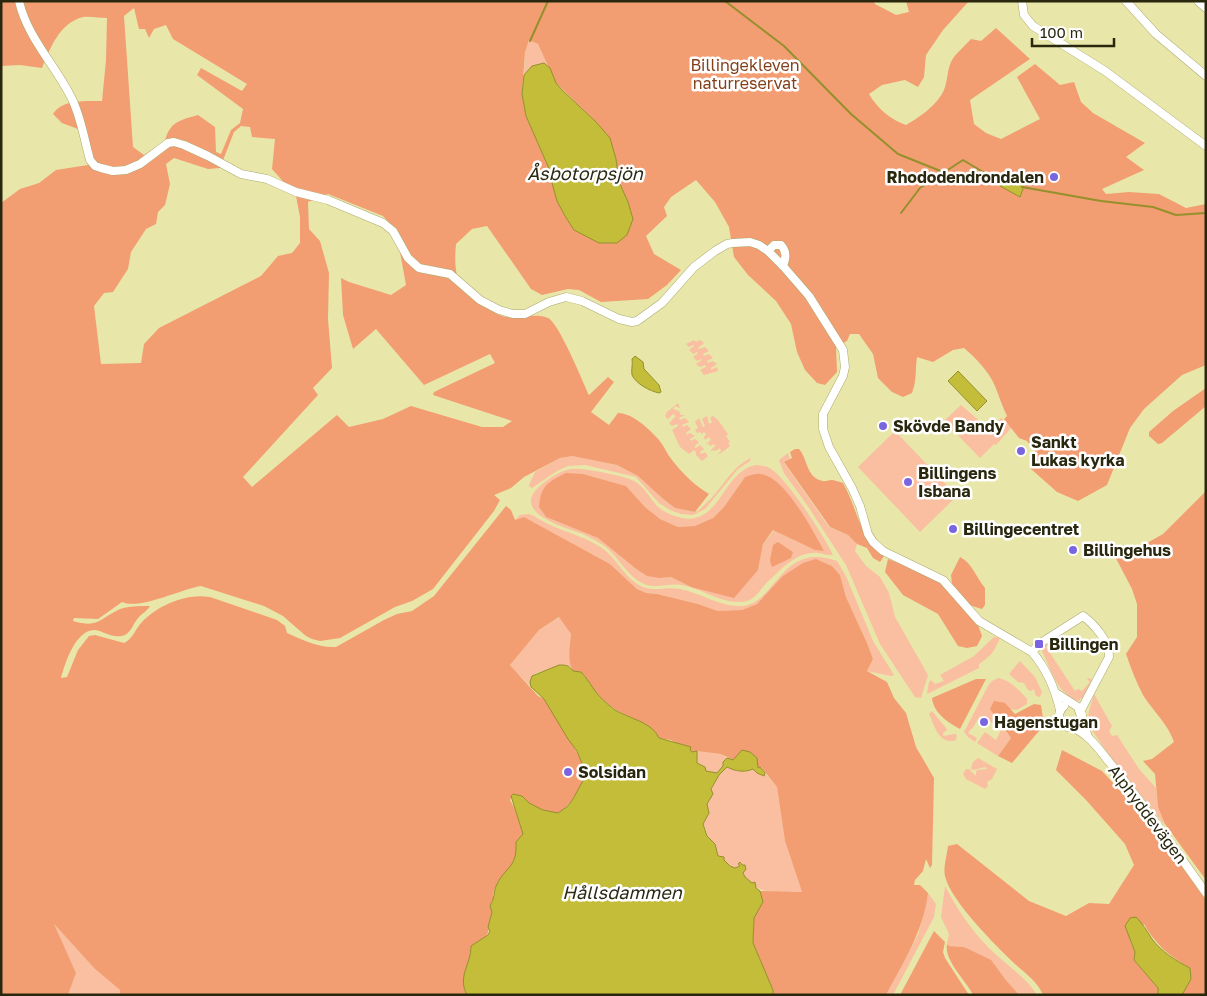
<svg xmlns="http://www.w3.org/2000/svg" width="1207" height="996" font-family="'Golos Text',sans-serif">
<rect width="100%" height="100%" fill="#e8e7a9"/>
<g fill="#fabea1" fill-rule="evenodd">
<path d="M529,40L538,44L550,68L544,63L532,66L524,75L525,52Z"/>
<path d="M694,340L696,342L700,340L704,343L698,348L699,349L705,347L709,351L703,354L704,356L709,354L713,358L707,361L708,363L713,361L717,364L711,368V370L717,367L718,371L704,375L700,370L706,367L705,365L700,367L696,364L702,360L701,359L697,361L693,357L698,353L697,352L693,354L689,350L694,346L693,345L689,347L686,344Z"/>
<path d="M678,403L680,408L675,406L673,409L679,411L681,415H685L679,418L680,420L685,418L689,422L682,425L683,427L687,425L691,429L686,433L687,435L690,433L695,436L690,439L691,441L695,439L699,442L694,447L696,448L700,445L704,449L700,452L701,454L705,452L708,456L702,461L696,455V452L694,450L689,454L680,447L672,430L678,426L677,424L672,426L669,423L676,416L673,414L668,419L665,416L667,412Z"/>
<path d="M961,405L984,425L985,424L994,426L1001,418L1012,427L996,445L994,444L980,458L944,421Z"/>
<path d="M707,416L709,424L712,422L710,418L713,416L718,420L728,434L726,436L730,442L728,443L730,446L721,453L717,455L721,451L720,448L715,451L714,450L711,451V450L715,446L714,444L710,446L708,443L706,445V444L711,440L709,437L705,440L704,437L702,439L706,434L704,432L702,434L700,432L697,433L695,430L698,428L695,422L699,418L703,427L705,426L702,419Z"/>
<path d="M895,431L957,496L920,532L858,467Z"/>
<path d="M788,453L790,459L784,463L829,527L848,535L857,544L855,551L866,566L880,577L889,593L895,617L928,675L921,698L915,697L880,644L846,565L807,505L784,473L779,460Z"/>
<path d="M572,456L617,465L638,476L662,498L675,508L695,512L698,511C703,506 710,500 715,494C726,481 735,465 751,458L750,461L738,469L705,509L693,515L681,514L670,510L659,503L636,477L585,465L568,466L557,471L532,488L530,487L529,485L535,472L560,458Z"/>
<path d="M756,465C762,466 767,466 771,469C787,479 825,537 833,555C828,556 824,554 818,553C803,551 790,561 779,571C774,576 767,582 763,587C756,596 751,602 739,602C718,602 701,588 681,585C668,583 656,589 644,584C626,576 618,555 603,545C596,541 590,537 583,534C569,529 514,514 536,490C544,481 559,471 571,469C580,467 626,476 634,481C645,487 649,497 657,506C666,514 683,521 695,518C722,512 727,470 756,465ZM583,474L626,486L645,507L660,519L678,527L695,526L713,518L724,507L745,477L815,550L774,530L763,544L758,570L691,587L671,577L660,578L635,568L598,538L546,517L539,507Z"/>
<path d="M529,514C535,516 540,520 546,523C566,533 589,537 607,552C618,562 624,575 636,583C650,594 664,586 680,589C700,593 717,605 738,606C777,608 778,540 837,561L846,576L873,641L894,675L891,676L867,671L873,659L867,643L846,597L840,575L832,566L816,559L768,594L757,604L742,610L718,611L698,604L657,594L646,593L637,589L610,564L524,517L515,520L520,515Z"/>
<path d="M560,617L571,634L570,649L571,667L566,665L536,673C530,677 530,681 531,687L510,665L539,630Z"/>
<path d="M994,637L1000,638C993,653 993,654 979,664V668L927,694L929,682L931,680L935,684L944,681L940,675L974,656Z"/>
<path d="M1048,643L1049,645L1046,647L1075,691L1078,689L1082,691L1090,682L1087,679L1089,678L1092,680L1083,699L1081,698L1079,701C1058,696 1051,669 1042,651L1045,645Z"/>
<path d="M1020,661L1035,677L1042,692L1040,697L1036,696L1034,689L1031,691L1028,690L1024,683L1018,682L1009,674Z"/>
<path d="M998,678C1010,680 1019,690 1027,699V704L1017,710L1010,709L1005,703L999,723L1011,738L998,756L977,743L985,732L996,740L1002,728L980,716L972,729H971L968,733L977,738L975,742L968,737L964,732L988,686L992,681Z"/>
<path d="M1094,694L1112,726L1109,731L1112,736L1117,735L1139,769L1156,788L1158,807L1165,824L1163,823L1106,751L1092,730L1088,718L1089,711Z"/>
<path d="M932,711L946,728L947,730L943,733V736L955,734L957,735L956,740C940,745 935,728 930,716L929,714Z"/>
<path d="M697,751L721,754L727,758L723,762V766L717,773C708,774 704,768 697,763Z"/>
<path d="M978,758L997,769L992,779L987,782L988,786L985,789L966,779L963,774L966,769H969L976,776V772L977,770L987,769L985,767L974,770L971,769L973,762Z"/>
<path d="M727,767C736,770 743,772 753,768L763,776L765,773L777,787L785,841L802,892C776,891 757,897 742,873L744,868L741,863L738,868C730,868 729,863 724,860V857L718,856L715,844C704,836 709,833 703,824L709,813L707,804L710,800L709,798L713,793L711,790L719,775Z"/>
<path d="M945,886C957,909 971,930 990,949C1004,963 1027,978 1037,995H1019L1005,979L965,947L949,946L947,944L949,934L941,917Z"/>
<path d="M928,893L936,904L934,917L893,995H886L918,935Z"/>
<path d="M53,923L95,969L120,990V995H68L76,973Z"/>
</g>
<g fill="#f39d72" fill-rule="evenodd">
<path d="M1,1H873L875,4L896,15L909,12L906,1H969L943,30L926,55L924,77L918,87L905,80L882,85L869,94C877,108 891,120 906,125C919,118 938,104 944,90C948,80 947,69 952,60C957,52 965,46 971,39L981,41L996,28L1030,59L970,100L974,124L986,133L1001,139L1040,119L1017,77L1035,64L1060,85L1074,82L1081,102L1093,113L1145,143L1126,157L1144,170L1102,189L1106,194L1129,192L1159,194L1186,208L1206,204V365L1182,375L1144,409L1130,428L1107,485L1078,501L1057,492L1031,469L1030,462L1035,451L1027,441L1019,438L1004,419L1007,416C1002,406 999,396 995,386C989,372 976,358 964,348L953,350L933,362L917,357C915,371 917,380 912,393L903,397L892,392L878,378L873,354L859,334H850L847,341L836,347L837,372L825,385L817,383L805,370L797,352L791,324L776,301L748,275L734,257L729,227L715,202L696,180L671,197L664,207L667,216L646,236L654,254L681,270L667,285L648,299L601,302L579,290L568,289L542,295L531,289L487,226L472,229L456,244C453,276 458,295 489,309C494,312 500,316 506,317C518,318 538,313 548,318C559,323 583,382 589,395L608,377L614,382L591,412L609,425L618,413C633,413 650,430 659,440C664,446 667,454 672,460C682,473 694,485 709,494L695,512L675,508L662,498L638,476L617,465L572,456L560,458L524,477L511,488L494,495L500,500L494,511L433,589L412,601L395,607L340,638L320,641L312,639L306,636L283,616L264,606L201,586C182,589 139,610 122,602L98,619L74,618L73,621C98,628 98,620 118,610C125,606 141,606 150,606C147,611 143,613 139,617C133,623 131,635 121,636C112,638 103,631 95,630C76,629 65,663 61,678L67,677L78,650L89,636L95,635L124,643C133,639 135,629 142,622C158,605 187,593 210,597L277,620L285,626L287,633C303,640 318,648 336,647L384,620L397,614L412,611L434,596L506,506L511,510L515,520L524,517L610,564L637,589L646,593L657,594L698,604L718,611L742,610L757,604L783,576L803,563L816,559L832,566L840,575L846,597L867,643L873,659L867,671L887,682L894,698L906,713L916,747L934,778L932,865L930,868L926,859L923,871L915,880L914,885H920L928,893C923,932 904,961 886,995H773V990L753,943L754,918L763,902L760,891L802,892L785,841L777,787L761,767L758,768L754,756L750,752L733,760L721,754L697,751L692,752L671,740L659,738C651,721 627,719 612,707C602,700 594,691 588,681C586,678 584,673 580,672C578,672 575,672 573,671C567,661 570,645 571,634L559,617L539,630L510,665L538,696L544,699C552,713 589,764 585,777C584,781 580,786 578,790C573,800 568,807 558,813C548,812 539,809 531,804C524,800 522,795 513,794L510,800C517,811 518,822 524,834L516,842C517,849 516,859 512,866C504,877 493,883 493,899L491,903C492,910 493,915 489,921C490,938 484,938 471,946C471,963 458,978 467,995H120V990L95,969L54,924L76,973L68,995H1V203L20,189L39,183L56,170L88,165L78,129L62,123L53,114C62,99 86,101 102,101L106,60L107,18C100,18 89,16 83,17C59,23 50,49 42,68L20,65L1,66ZM134,8L139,29H145L149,38L154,29L166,25L173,39L247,84L242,91L201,68L197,75L243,109L240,123L231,130L221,154L216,152L215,127L198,115C181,120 170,121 165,141L144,155L133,147L124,16ZM529,40L538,44L556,83L596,122L616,159L619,182L628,202L578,231L574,230L565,216L552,183L551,173L547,163L526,116L522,94L525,52ZM241,126L250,127L252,137L275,139L272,169L296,196L300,217V243L292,253L278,256L261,276L159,328L144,344L141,363L101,364L94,306L104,293L113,292L128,269L131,252L146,229L156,224L158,212L165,205L170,184L166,164L174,158L208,169L220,168L234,132ZM328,194L383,216L396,230L406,285L391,295L349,282L341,278L343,315L353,349L376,329L424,385L490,354L495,363L434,392L433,395L512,421L503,427H482L411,406L383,419L349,427L337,415L252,487L243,477L318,395L313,388L332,368L328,319L329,273L320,241L309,229L308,202Z"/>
<path d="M1206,388V406L1162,443L1158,444L1149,436V432L1173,411Z"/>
<path d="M795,449H799C808,459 806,478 823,481C824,482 829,480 831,480C835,480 839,482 843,483C857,507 860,540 884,556L880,562L873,558L867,548L857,544L848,535L830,527L784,462L792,458L790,452Z"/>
<path d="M566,473L583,474L626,486L645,507L660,519L678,527L695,526L713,518L724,507L745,477C749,476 756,473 760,474C784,475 813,531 824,551L815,550L773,530L763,544L758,570L734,598L691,587L671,577L660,578L647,576L635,568L598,538L546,517L539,507C541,486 547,482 566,473Z"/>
<path d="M1206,491V880L1165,824L1158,807L1155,774L1143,761L1152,759L1174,742C1168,724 1153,711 1143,695C1136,682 1131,668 1126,654L1137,637V604L1132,589L1108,543L1138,548L1163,534Z"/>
<path d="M778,542L793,552L791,558L772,567L770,560L773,545Z"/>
<path d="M960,557C973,564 975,576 985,588V605L982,609L966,604L952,584L951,575Z"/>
<path d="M888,559L926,574L946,587L978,625L982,636L977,646L967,648L958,646L938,614L903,595L885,572Z"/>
<path d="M976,679H986L960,729C948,723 933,712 932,698Z"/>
<path d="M994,701L1005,703L1015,714L1034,704L1041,705L1044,725L1012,763L998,756L1011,738L990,709Z"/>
<path d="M1062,750L1102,771L1152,825L1206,900V995H1182L1191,979L1190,968C1170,957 1155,944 1144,924L1130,941L1135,952L1134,960L1158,988V995H1043C1038,982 1025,973 1015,964C996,946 950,900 945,876C943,868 947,855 948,846L957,844L1029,901L1066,916L1089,903L1109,904L1134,865L1125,844L1086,800L1056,770Z"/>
<path d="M934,931L945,942L943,952L945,958L969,995H900Z"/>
<path d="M947,944L949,946L964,947L991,960L1005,979L1019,995H973C965,979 944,961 947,944Z"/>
</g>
<g fill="#c3bd39" stroke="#95902c">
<path d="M544,63L550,68L556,83L562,90L596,122L610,138L616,159L619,182L628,202L633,219L627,235L617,243H599L574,230L565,216L557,201L552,183L551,173L526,116L522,94L524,75L532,66Z"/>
<path d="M1002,177H1015L1026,180L1020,197L1000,186L997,180Z"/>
<path d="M635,356L643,362L644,369L659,385L661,392L659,393C650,391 636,384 632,375C631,370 633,364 632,359Z"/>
<path d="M958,371L987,401L977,411L948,381Z"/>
<path d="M559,665C566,665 569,665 573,671L581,672C586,677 589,682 593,688C598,696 607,704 615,710C630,719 652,722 659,738L691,747L690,750L692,752L697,751V763L705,767L706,771L717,773L723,766V762L727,758L733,760L742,750L750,752L757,758L758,768L760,767L765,773L764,776L757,773L753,769C744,773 735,771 727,767L719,775L711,789L713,794L707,804L709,813L703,824L707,836L715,844L718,856L724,857V860L730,866L735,868L740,866L738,864L740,862L742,865H745L746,869L743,873L745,877L752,883L755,882L756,888L760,891L763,902L754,918L753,943L773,990V995H467C457,976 471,965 471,946L488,935L490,931L488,927L492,912L490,906C491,903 493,901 493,899C495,894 494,889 497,884C507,865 517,868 516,842L523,834L511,796L513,794L522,796L529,803L543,810L558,813L568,806L573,799L585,777L583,766L577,751L568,739L544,699L531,687L530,682L532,676Z"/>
<path d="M1136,917C1143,924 1147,931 1152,939C1162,952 1176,961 1190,968L1191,979L1182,995H1158V988L1134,960L1135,952L1125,926L1130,918Z"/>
</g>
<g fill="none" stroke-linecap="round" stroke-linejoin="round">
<g stroke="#95902c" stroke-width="2">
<path d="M725,1L784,46L851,114L898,154L943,172"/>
<path d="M530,41L548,1"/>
<path d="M1022,187L1101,201L1153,207L1176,215L1206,213"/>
<path d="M901,213L920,188L963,160L998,181"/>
</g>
<g stroke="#abaa6e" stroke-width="9">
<g id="minor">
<path d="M19,1C27,37 55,65 71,97C81,116 84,139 90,160L95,166L101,168L113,171L126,170L140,164L168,143L174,142L184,145L208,156L241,174L267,179L296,192L328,200L383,223L393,231L408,258L419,268L450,274L480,300L499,310L513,314H525L549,302L566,297L582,301L619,319L632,322L637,321L662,303L694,267L715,251L727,244L733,243L750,242L759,245L768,251L783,266L809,296L843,350L845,367L843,376L823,414V429L829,447L852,488L860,506L868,534L873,542L883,551L943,580L979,621L1032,652C1046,668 1055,689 1060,710"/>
<path d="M1022,1L1024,15L1033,26L1105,71L1206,146"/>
<path d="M1126,1L1156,34L1206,76"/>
<path d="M1198,1L1206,8"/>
<path d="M768,251L774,245H781C787,252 786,258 783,266"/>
<path d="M1032,652L1039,644L1083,616C1094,624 1110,642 1109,657L1081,710"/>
<path d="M1056,693L1078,707L1088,737"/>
<path d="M1064,706C1047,723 1078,739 1082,715"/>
<path d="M1072,727C1091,735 1102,754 1115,769C1147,809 1176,851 1206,893"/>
</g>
</g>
<use href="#minor" stroke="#fff" stroke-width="8"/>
</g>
<g fill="#7965e0" stroke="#fff" stroke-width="2">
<circle cx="1054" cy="177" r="5"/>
<circle cx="883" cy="426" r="5"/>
<circle cx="1021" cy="451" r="5"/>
<circle cx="908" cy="482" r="5"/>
<circle cx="953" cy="529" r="5"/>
<circle cx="1073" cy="550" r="5"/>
<rect x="1034" y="639" width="10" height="10" rx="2.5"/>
<circle cx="984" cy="722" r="5"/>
<circle cx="568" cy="772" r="5"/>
</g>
<g text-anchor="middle" stroke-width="5" stroke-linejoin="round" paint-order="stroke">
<g font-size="16" fill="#843f19" stroke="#fff">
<text x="745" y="71">Billingekleven<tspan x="745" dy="18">naturreservat</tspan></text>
</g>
<g font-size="16" font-weight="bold" fill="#29280f" stroke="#fff" text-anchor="start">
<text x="1044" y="183" text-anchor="end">Rhododendrondalen</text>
<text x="893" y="432">Skövde Bandy</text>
<text x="1031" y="448">Sankt<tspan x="1031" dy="18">Lukas kyrka</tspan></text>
<text x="918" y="479">Billingens<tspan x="918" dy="18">Isbana</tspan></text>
<text x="963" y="535">Billingecentret</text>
<text x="1083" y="556">Billingehus</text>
<text x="1049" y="650">Billingen</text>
<text x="994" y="728">Hagenstugan</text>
<text x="578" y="778">Solsidan</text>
</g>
<g font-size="16" fill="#29280f" stroke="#fff">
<text transform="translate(1148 814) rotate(53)" y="6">Alphyddevägen</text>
</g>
<g font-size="18" font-style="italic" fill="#2b2a15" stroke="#fff">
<text x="585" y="180">Åsbotorpsjön</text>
<text x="622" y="899">Hållsdammen</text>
</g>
</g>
<rect width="1207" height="996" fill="none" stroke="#29280f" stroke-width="5"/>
<path d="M1032 38v8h82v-8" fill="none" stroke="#29280f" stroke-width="2.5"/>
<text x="1040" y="38" font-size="15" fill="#29280f" stroke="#ffffff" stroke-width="4" paint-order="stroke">100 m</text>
</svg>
